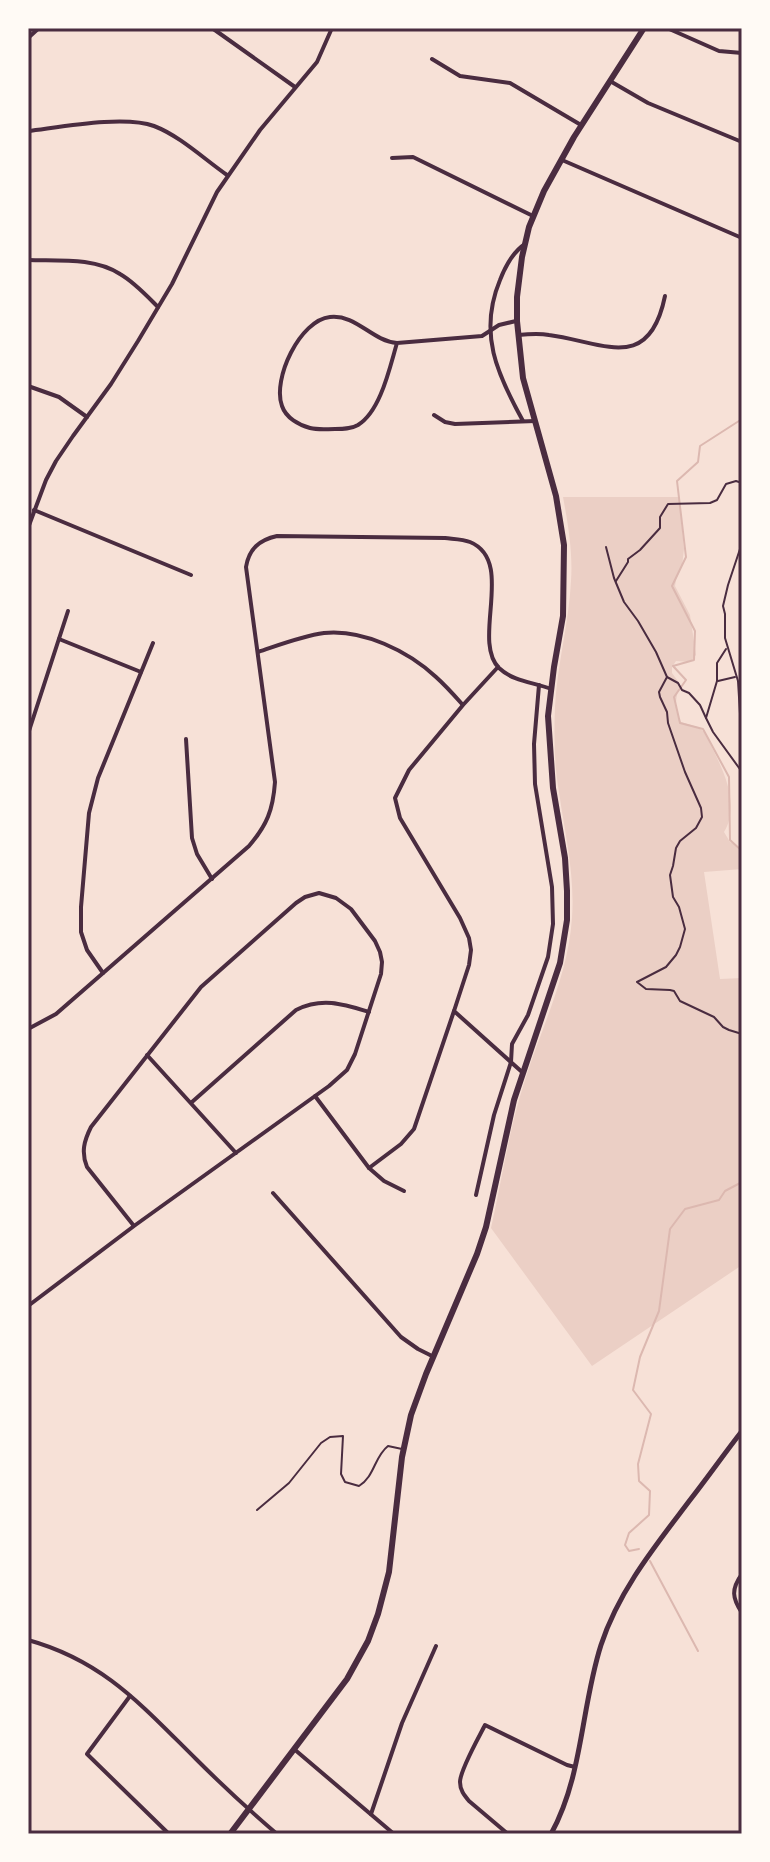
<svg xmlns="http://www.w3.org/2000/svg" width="770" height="1862" font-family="'Noto Serif',serif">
<rect width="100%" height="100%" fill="#f7e1d7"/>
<path fill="#ebcfc5" d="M563,497H679L684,549L682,566L676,580L675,586L690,615L696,655L690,662L676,661L672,667V673L680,684C676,697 673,709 681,722L698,727L704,732C718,760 743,801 724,832L730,842L734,844L742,853V869L704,872L720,979L742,978V1265L592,1366L491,1228C502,1179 509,1129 525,1080C542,1026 568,976 572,918C575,874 565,835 559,792C554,764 554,735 555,707C557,665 569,623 571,581C573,552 568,524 563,497Z"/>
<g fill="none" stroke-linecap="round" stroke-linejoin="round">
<g stroke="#dcb8b0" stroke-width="2">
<path d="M742,419L700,446L698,462L677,481L686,557L672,586L695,631L694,660L673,666L686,680L674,697L680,723L703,729L729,777L730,840L742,851"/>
<path d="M639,1549L629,1551L625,1545L629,1533L649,1515L650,1491L639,1481L638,1464L651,1414L633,1390L640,1357L659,1311L670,1229L685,1209L719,1200L725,1191L742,1182"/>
<path d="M650,1561L698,1651"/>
</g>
<g stroke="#4a2c40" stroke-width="2">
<path d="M742,543L728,585L723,606L725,614V638L738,681L742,746"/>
<path d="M606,547L614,578L624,602L638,621L656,652L667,677L678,683L682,690L689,693L700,705L706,718"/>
<path d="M616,581L628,562V559L640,550L660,528V517L668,504L710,503L717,500L726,484L736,481L742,483"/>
<path d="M726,649L717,663V681L706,718L713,732L742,772"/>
<path d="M667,677L659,692L660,697L667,712L668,723L685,772L701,808L702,817L696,828L680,841L676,848L673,866L670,875L673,897L679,907L685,929L680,947L676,955L666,967L637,982L646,989L670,990L674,991L680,1001L714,1017L723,1027L729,1030L742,1034"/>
<path d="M718,681L735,677"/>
</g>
<path stroke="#4a2c40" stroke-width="2" d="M257,1510L289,1483L321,1443L330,1437L343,1436L341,1474L345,1482L359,1486C375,1476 374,1457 388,1446L402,1449"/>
<g stroke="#4a2c40" stroke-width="4">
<path d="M212,28L295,87"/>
<path d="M667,28L719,51L742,53"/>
<path d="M28,38L39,28"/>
<path d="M432,59L460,76L510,83L581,125"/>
<path d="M610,81L648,103L742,142"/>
<path d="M28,131C61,127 124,115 154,126C180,136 204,159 227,175"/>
<path d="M392,158L413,157L533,216"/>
<path d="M562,160L742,238"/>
<path d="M28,260C58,261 94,257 120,274C134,282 146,295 158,307"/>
<path d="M518,335C528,334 539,333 549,335C603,342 649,374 665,296"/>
<path d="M397,343C372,341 356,314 330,317C300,320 272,379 282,406C286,418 299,425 310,428C318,430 326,429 335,429C343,429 351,429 358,425C381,411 390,366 397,343L482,336L499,325L516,321"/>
<path d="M28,386L59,397L87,417"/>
<path d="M434,415L445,422L455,424L535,421"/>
<path d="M523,421C497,374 478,333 500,280C505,267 513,252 525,244"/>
<path d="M34,510L191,575"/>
<path d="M28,528L46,480L56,461L73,436L111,384L138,341L172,284L217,192L260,130L317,62L332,28"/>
<path d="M59,639L141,672"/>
<path d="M258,652C279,645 302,636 324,633C363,629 408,651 436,677C445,685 454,695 462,704"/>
<path d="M498,667L463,705L409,770L395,798L400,818L460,918L469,938L471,950L469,965L454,1011L522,1072"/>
<path d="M28,734L68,611"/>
<path d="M186,739L192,838L197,854L212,879"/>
<path d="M103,973L87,950L81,932V907L89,813L98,778L153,643"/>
<path d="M28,1029L56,1014L249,846C267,825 273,810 275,782L246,567C249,549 259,540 277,536L445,538C453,539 463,539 470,542C516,561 471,640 499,668C514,682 533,682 551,689"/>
<path d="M147,1055L236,1153"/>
<path d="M315,1096L369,1168L384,1181L404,1191"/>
<path d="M192,1102L296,1010C322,997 343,1004 369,1012"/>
<path d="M369,1168L401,1144L414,1129L454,1011"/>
<path d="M273,1193L401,1337L418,1349L432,1356"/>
<path d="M476,1195L494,1115L511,1062L512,1044L528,1015L548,957L553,924L552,887L535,784L534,744L539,685"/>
<path d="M28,1306L134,1226L329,1086L347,1070L355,1054L381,974L382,962L380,952L375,941L351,909L336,898L319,893L305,897L296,903L201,987L91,1127C84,1141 81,1152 87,1167L134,1226"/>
<path d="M742,1574C731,1589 732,1598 742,1613"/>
<path d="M28,1640C104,1661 142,1706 196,1759C222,1785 249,1810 277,1834"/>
<path d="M130,1696L87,1754L169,1834"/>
<path d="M294,1749L394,1834"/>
<path d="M371,1814L402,1723L436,1646"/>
<path d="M508,1834L469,1801C464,1795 460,1790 460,1782C460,1770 479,1737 485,1725L567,1765L575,1767"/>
</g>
<path stroke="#4a2c40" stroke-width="5" d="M551,1834C583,1776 581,1707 601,1645C619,1590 656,1545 690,1500C708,1477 724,1454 742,1431"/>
<path stroke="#4a2c40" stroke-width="6" d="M230,1834L347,1679L368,1641L378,1614L389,1572L402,1457L411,1415L426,1374L477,1254L486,1227L514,1100L560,963L567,920V891L565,858L553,788L548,716L554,667L563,616L564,545L556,496L523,378L517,321V297L522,257L529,227L544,191L574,137L644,28"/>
</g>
<rect width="770" height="1862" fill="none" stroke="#fffaf5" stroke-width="60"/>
<rect x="30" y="30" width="710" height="1802" fill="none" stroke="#4a2c40" stroke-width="3"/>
</svg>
